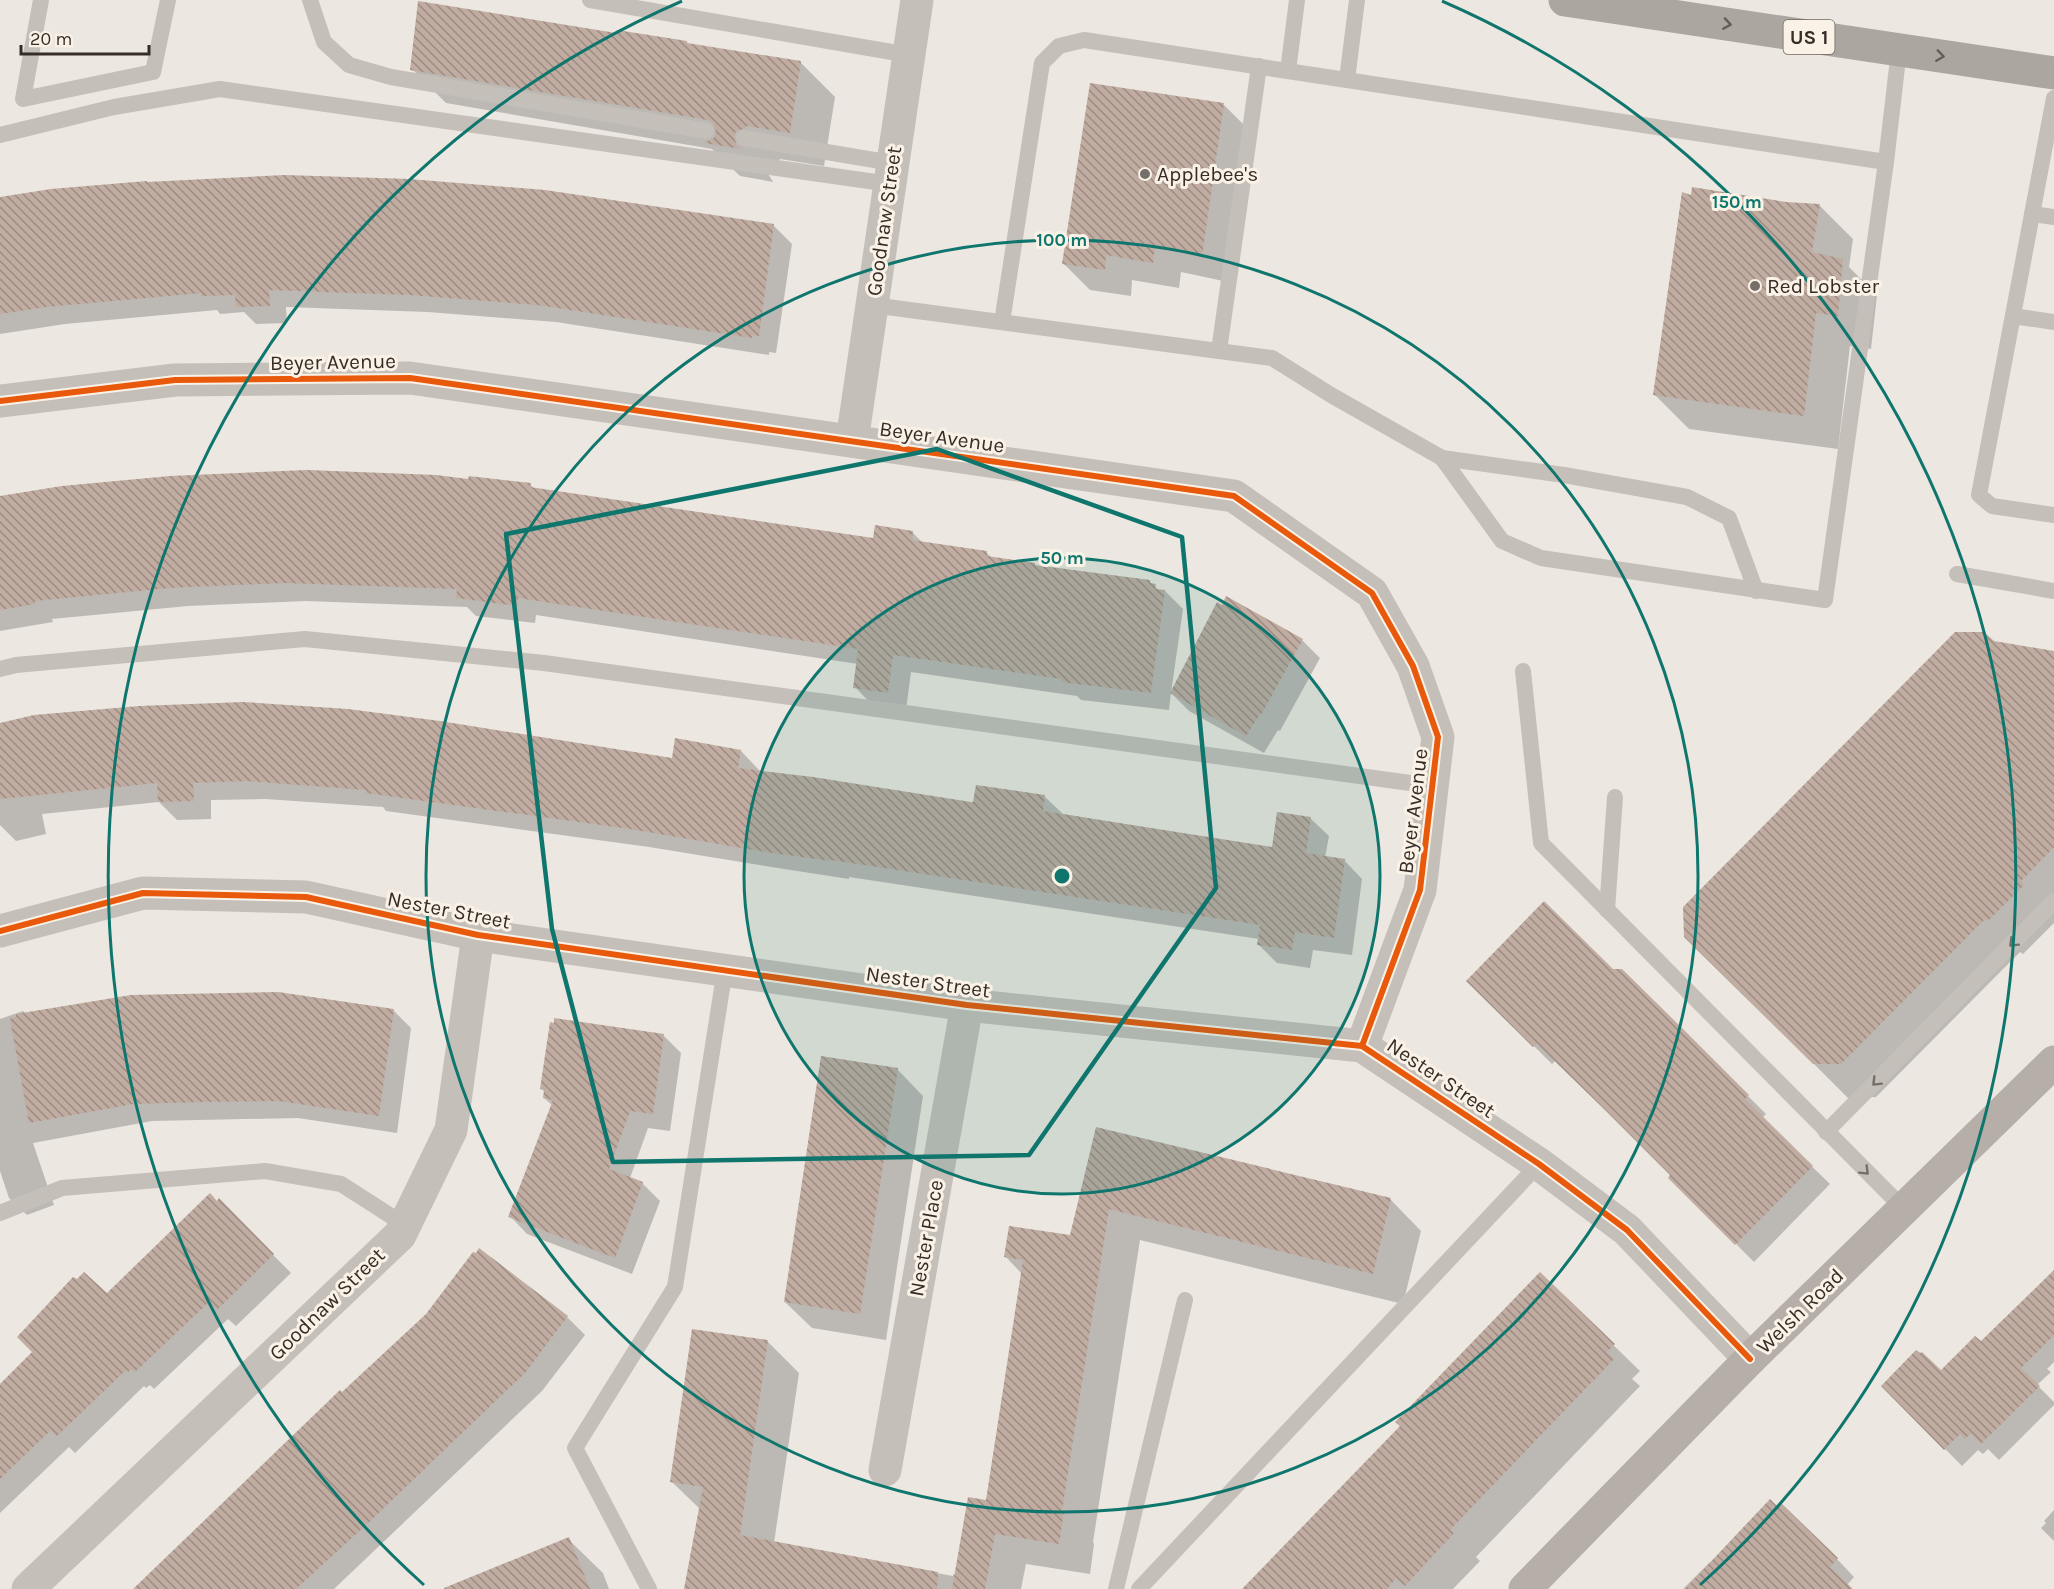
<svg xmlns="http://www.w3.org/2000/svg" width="2054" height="1589" font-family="Karla,sans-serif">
<defs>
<pattern id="building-back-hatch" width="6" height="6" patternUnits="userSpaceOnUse" patternTransform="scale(1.5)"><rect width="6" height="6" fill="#c0aca1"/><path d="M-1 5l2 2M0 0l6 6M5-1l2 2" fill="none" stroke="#9d8c83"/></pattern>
</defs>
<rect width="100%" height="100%" fill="#ece7e0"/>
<g fill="#0003">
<path d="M618,34L687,42L689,45L801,63L835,97L824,166L780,159L767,172L773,182L740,176L712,149L446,103L412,69Z"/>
<path d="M1223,104L1250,131L1228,282L1181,272L1179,288L1132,280L1131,296L1090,290L1063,263Z"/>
<path d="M1692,196L1819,205L1853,239L1849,267L1877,295L1871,349L1850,346L1838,449L1689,429L1654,394Z"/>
<path d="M0,198L774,226L792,244L776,353L769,352V355L556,322L428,312L286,307L287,323L256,324L244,312L220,314L217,310L65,324L0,334Z"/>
<path d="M469,480L530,484L534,489L874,540L912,532L923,543L987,553L992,558L1034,564L1038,567L1149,581L1160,591H1165L1183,609L1171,693L1302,640L1320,658L1280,731L1278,730L1264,753L1189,711L1171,693L1169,710L1081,700L1077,696L911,672L906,710L873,706L855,687L858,664L536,615L535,623L476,616L467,607L306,601L188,606L52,619L53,622L0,631V497Z"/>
<path d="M1993,643L2054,653V923L2023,954L2020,952L1876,1097L1848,1098L1686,936Z"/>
<path d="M0,724L673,760L741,751L759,770V772L971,804L1044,796L1063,814L1273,849L1310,818L1329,836L1325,858L1344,860L1362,879L1352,955L1313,950L1310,968L1277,963L1258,944L1259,939L849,877V879L784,869L649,847L386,811L383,807L265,799L211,800V819L177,820L159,802L42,814L46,834L16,841L0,825Z"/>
<path d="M1612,971L1682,1030L1766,1114L1762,1118L1830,1184L1754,1262L1670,1178L1672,1176L1556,1060L1552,1064L1468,981Z"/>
<path d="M393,1010L411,1028L397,1133L298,1118L152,1121L33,1143L54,1205L27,1215L9,1198L0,1171V1019L23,1011L26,1014Z"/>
<path d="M663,1035L681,1053L670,1131L648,1128L630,1178L642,1183L660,1201L632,1274L527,1234L510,1216L552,1105L544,1098L545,1092L542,1089Z"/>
<path d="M897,1069L923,1096L886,1340L812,1328L785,1302Z"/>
<path d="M1098,1128L1390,1199L1421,1231L1403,1304L1140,1240L1093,1542L1094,1544L1090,1574L1026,1564L1021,1589H686L701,1510L672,1482L768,1342L799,1373L774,1543L953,1576V1574L956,1575L987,1502L1022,1274L1005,1256L1072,1237Z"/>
<path d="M219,1200L291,1273L236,1326L228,1319L154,1389L150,1385L146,1388L144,1386L75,1453L69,1447L0,1513V1386Z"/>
<path d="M476,1255L492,1258L567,1317L585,1335L542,1391L334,1589H135L427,1315Z"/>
<path d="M2054,1271V1362L2047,1369L2051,1372L2037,1385L2054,1402V1405L1999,1460L1988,1449L1983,1454L1978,1450L1962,1466L1883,1386L1941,1372L1981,1344Z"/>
<path d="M1540,1274L1640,1371L1632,1379L1640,1386L1476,1557L1480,1561L1453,1589H1244L1402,1427Z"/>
<path d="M2054,1510V1541L2041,1528L2046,1523L2044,1521Z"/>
<path d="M568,1539L603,1573L609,1589H473Z"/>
<path d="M1837,1559L1854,1577L1847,1585L1851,1589H1683L1710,1562Z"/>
</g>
<g fill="url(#building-back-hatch)">
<path d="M418,1L616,33L617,30L687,41V43L801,61L790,133L746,126V128L736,131L734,137L737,146L742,149L704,143L714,138L716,132L713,123L708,120L410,70Z"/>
<path d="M1090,83L1224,103L1202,256L1155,246L1153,263L1106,255L1105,270L1062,264Z"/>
<path d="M285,175L409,179L545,190L774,224L759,336L752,335V338L538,305L409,295L269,290L270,306L236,307L235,295L201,296V293L46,307L0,314V197L51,189L147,181V182Z"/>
<path d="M1692,187L1786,202L1820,204L1812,252L1843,259L1838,316L1816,313L1804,416L1653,395L1682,192L1691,195Z"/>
<path d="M307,470L436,475L468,479L469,476L531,483L530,487L873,538L875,525L913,531L912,540L987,551V556L1035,563V565L1150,580V583L1156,584L1155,589L1165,590L1151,693L1061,682L1062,679L893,655L888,693L853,688L858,649L518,598L517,606L456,598L457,589L286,583L235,585L169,588L35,601V604L0,610V496L62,486L170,476Z"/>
<path d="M1226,596L1303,639L1261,715L1260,714L1246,736L1170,693L1217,602L1222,605Z"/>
<path d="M1955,632H1984L1994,641L2054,651V847L2021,881L2024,885L1988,921L1985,919L1841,1064H1813L1684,937L1683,907Z"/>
<path d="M243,702L348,709L440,721L672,758L675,738L741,750L738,768L813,777L971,802H973L976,785L1045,795L1043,811L1272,847L1277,812L1311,817L1306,853L1345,859L1334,938L1295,932L1292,950L1257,945L1260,925L831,860V861L765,852L630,829L366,793V790L246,781L193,783L194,801L158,802L157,783L0,799V723L34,715L139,706Z"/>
<path d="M1544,901L1613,969H1622L1683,1029L1749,1095L1745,1099L1813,1166L1735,1245L1668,1178L1670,1175L1604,1109L1537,1044L1533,1047L1466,981Z"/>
<path d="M278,992L394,1009L379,1116L279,1101L203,1102L133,1104L29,1123L10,1019L16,1017V1014L131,995Z"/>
<path d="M554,1018L664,1034L653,1114L630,1111L609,1169L643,1182L615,1258L508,1217L553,1100L543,1098L544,1090L540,1089L550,1022L554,1023Z"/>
<path d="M821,1056L898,1068L860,1314L784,1302Z"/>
<path d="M1096,1127L1391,1198L1373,1274L1109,1209L1062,1511H1064L1059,1544L995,1534L985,1589H952L968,1497L986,1500L1023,1260L1004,1257L1009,1226L1070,1235Z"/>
<path d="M210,1193L217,1201L219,1198L274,1254L217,1310L209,1302L135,1372L131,1369L128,1372L126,1370L57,1436L51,1430L0,1479V1384L32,1352L17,1337L73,1277L77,1279L84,1272L107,1293Z"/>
<path d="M479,1248L568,1316L525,1373L365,1526L296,1589H133L340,1390L342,1392L426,1314L473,1252L476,1253Z"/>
<path d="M2054,1270V1335L2021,1368L2040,1386L1981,1444L1971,1433L1965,1439L1960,1434L1944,1450L1881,1386L1916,1350L1920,1353L1922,1352L1941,1370L1975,1336L1981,1341Z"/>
<path d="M1540,1272L1615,1344L1607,1352L1614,1359L1450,1530L1454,1533L1405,1586L1396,1578L1387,1589H1242L1400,1426L1395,1422Z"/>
<path d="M692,1329L768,1340L740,1535L938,1572L937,1589H684L703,1487L670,1482Z"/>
<path d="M1770,1499L1777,1506L1781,1503L1838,1558L1830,1567L1853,1589H1685Z"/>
<path d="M569,1537L590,1589H444V1588Z"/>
</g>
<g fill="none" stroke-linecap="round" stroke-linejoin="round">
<g stroke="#c5bfb9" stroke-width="16">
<path d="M41,0L23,99L153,72L168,0"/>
<path d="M310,0L324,42L349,65L391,77L706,131"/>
<path d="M590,0L909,55"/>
<path d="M1288,71L1297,0"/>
<path d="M1347,80L1357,0"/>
<path d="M2054,98L1979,495L1992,506L2054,515"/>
<path d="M0,135L114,107L220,89L890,184"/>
<path d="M744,138L892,163"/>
<path d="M2032,214L2054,217"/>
<path d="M872,305L1272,358L1331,395L1442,458L1502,541L1541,558L1825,600L1886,162L1899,50"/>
<path d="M2013,316L2054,322"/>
<path d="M1002,322L1042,63L1059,46L1084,40L1886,162"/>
<path d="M1219,351L1259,66"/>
<path d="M1442,458L1564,475L1687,497L1729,518L1756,591"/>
<path d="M1957,574L2054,591"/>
<path d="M0,669L16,665L305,639L544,663L1432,786"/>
<path d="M1523,671L1541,843L1904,1209"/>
<path d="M1607,910L1615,797"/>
<path d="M1826,1132L2054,901"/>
<path d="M0,1213L62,1188L265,1171L341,1184L405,1225"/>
<path d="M649,1589L575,1448L675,1287L725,969"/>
<path d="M1116,1589L1185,1300"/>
<path d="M1139,1589L1539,1164"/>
</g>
<g stroke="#c5bfb9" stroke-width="33">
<path d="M0,401L175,380L410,378L1234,496L1372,593L1413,666L1438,737L1420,890L1362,1046"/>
<path d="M852,441L917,0"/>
<path d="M0,931L143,893L306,897L478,935L967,1005L1362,1046L1539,1164L1627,1230L1750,1359"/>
<path d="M885,1470L967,1005"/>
<path d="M28,1589L400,1235L451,1130L478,935"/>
</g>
<path stroke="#b6afa9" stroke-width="33" d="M1525,1589L1750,1359L2054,1062"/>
<path stroke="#aba69f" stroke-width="33" d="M1565,0L2054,73"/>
<g stroke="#faf2e7" stroke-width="10">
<g id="cycleway">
<path d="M0,401L175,380L410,378L1234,496L1372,593L1413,666L1438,737L1420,890L1362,1046"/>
<path d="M0,931L143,893L306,897L478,935L967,1005L1362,1046L1539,1164L1627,1230L1750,1359"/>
</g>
</g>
<use href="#cycleway" stroke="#e8590c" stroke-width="6"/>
</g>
<defs><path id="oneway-chevron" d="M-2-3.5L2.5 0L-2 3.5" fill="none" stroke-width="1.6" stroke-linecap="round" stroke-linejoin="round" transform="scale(1.5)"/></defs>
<g stroke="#655d57">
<use href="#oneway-chevron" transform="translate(1727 24) rotate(9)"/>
<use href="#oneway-chevron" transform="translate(1940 56) rotate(8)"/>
</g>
<g stroke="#766f69">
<use href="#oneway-chevron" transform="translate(2013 943) rotate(135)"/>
<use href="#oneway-chevron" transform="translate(1876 1082) rotate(135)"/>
<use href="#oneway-chevron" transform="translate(1865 1171) rotate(45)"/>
</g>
<path fill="none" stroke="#0f766e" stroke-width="4.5" stroke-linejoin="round" d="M937,449L1182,537L1216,888L1029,1155L613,1162L552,929L506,534Z"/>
<circle cx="1062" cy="876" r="318" fill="#0f766e" fill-opacity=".12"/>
<g fill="none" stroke="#0f766e" stroke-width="3">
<circle cx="1062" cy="876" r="318"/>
<circle cx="1062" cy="876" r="636"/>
<path d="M424 1585A954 954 0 0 1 682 1M1442 1A954 954 0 0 1 1700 1585"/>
</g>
<g fill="#766e68" stroke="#faf2e7" stroke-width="2">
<circle cx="1145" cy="174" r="6"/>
<circle cx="1755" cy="286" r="6"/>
</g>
<g text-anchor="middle" stroke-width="6" stroke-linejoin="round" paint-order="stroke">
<rect fill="#faf2e7" stroke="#716861" stroke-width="1.5" x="1783.5" y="20" width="51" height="34" rx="4.5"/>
<g font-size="20" font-weight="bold" fill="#362d27">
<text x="1809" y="44">US 1</text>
</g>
<g font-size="21" fill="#362d27" stroke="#faf2e7" text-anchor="start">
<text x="1157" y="181">Applebee's</text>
<text x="1767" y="293">Red Lobster</text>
</g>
<g font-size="21" fill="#362d27" stroke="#faf2e7">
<text transform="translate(884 221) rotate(-82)" y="7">Goodnaw Street</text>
<text transform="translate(333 362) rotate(-1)" y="7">Beyer Avenue</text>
<text transform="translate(942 437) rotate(8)" y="7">Beyer Avenue</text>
<text transform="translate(1413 811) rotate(-83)" y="7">Beyer Avenue</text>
<text transform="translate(449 910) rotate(11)" y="7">Nester Street</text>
<text transform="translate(928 982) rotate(8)" y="7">Nester Street</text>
<text transform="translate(1441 1078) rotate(34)" y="7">Nester Street</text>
<text transform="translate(926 1238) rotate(-80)" y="7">Nester Place</text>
<text transform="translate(327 1304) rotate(-44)" y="7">Goodnaw Street</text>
<text transform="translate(1800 1311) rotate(-44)" y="7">Welsh Road</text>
</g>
</g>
<circle cx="1062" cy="876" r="9" fill="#0f766e" stroke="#faf2e7" stroke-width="3"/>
<g font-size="18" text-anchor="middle" font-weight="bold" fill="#0f766e" stroke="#faf2e7" stroke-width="6" stroke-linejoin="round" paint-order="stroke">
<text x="1737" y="208">150 m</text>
<text x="1062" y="246">100 m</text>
<text x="1062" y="564">50 m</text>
</g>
<path d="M21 45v9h128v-9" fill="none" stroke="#362d27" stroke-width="3"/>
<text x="30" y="45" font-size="18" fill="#362d27" stroke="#faf2e7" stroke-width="4.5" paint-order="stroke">20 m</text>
</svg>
